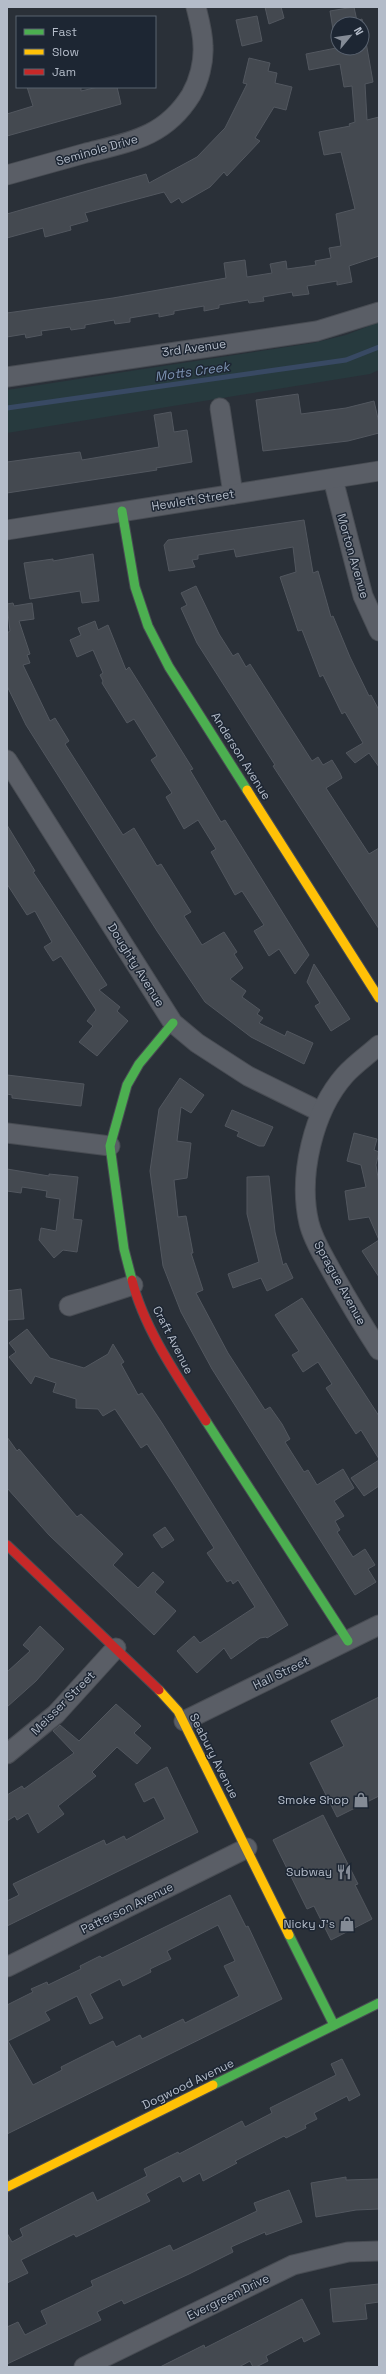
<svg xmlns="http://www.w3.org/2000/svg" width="386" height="2374" font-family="'Space Grotesk',sans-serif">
<rect width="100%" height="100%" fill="#2a3038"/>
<path fill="#273a3e" d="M379,322V370L370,374L7,433V390L313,343L346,335Z"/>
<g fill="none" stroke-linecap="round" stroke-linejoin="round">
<path stroke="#384963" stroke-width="5" d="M7,408L346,360L379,347"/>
</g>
<g fill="#444950" stroke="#52575f" fill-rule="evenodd">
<path d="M265,7H281L284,18L269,24Z"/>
<path d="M354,7L357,21L362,19L373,82L365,84L367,120L379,117V256L349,266L352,282L337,285V281L307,286L309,294L293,296L292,292L263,297L264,301L249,303L248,300L219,305V308L204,311V306L174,311V314L159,317V313L130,318V322L115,324L114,320L85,325V328L71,330L70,327L41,331L42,335L26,338L25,334L7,337V313L113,298L226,278L224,263L245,260L247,277L272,273L270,264L286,261L287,269L316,265L315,261L331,258L329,248L341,246L336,214L355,209L341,152L324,155L319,132L350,126L349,124L355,122L352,86L344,87L340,64L309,70L306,54L336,48L330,11ZM338,24H362V48H338Z"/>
<path d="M257,16L262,41L242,46L236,20Z"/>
<path d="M249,58L270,63L268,71L277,73L275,83L292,87L286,110L274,107L255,138L260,141L227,176L224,172L210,187L182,203L179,198L171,203L164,192L85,213L88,221L70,226L71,230L45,237L43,228L7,238V214L146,174L149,183L197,157L225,128L247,84L243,83Z"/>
<path d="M27,87H81V91L98,87H117L121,104L7,136V114L33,106Z"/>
<path d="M298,394L301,414L346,408L374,401L379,423V433L348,441L263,451L256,400Z"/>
<path d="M171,412L174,432L187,430L192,462L156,468L157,470L7,493V462L80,452L82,460L159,447L154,415Z"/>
<path d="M304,520L313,573L318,571L331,617L333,616L350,657L369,696L371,695L379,710V767L369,753L355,763L346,753L363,743L345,712L342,714L323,675L320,677L302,630L298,631L280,577L296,572L293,547L236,557L234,549L198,555V559L192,560L195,567L169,571L164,545L168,540Z"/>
<path d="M93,554L99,601L82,603L80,591L30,599L24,563L53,559V561Z"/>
<path d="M196,586L219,634L233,656L238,653L246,667L250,664L312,761L318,757L323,765L332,760L340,773L342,778L326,788L369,854L379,848V929L273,766L275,765L197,643L181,608L187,605L181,593Z"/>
<path d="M13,603L14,606L32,603L34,619L19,621L30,654L27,655L30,663L23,665L50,721L55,718L69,741L65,744L123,835L134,828L157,866L161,864L191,912L184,916L202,945L224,932L237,952L234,954L243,968L230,979L246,991L242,997L260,1010L257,1014L263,1018L259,1023L285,1036L287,1031L313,1043L304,1064L251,1037L205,1002L157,931L26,725L7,686V633L10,631L7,604Z"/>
<path d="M95,621L98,630L108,625L126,670L129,667L193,769L190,770L221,822L225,820L309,955L295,974L279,949L269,956L254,931L264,925L242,891L235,895L211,852L216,849L198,820L184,829L166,797L172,793L151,760L157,756L134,719L127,723L102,683L103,681L100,675L103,673L93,650L77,657L70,640L81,635L78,628Z"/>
<path d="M7,825L35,871L33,872L107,985L99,990L120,1007L117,1011L128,1021L97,1056L79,1042L93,1026L87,1021L96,1010L61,956L53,961L44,947L52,942L35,911L27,915L7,884Z"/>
<path d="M314,964L350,1019L331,1031L315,1006L320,1003L307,982Z"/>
<path d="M7,1075L84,1084L81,1106L12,1098V1095L7,1094Z"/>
<path d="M180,1078L204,1095L191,1113L181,1107L177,1141L191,1143L187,1178L174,1180L178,1217L186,1216L193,1253H191L203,1290L196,1293L228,1353L265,1410L270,1407L282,1424L290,1439L285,1442L304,1472L308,1470L317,1485L343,1469L354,1488L334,1501L344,1516L335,1521L340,1530L337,1532L353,1557L365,1549L375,1565L368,1569L376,1582L355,1595L212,1369L181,1312L163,1266L150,1171L159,1109Z"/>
<path d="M232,1110L273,1127L264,1146H259L237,1136L239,1132L225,1126Z"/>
<path d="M354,1133L377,1139L374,1150L379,1152L376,1165L379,1184V1277L362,1251L379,1240L369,1217L349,1220L345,1191L366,1187L361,1165L347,1161Z"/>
<path d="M7,1169L49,1176V1174L78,1177L73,1219L82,1220L77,1252L63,1250L54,1258L39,1240L41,1228L56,1231L60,1199L46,1197L47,1191L22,1187L21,1193L7,1191Z"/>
<path d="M269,1176L275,1232L283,1265L286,1263L293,1278L267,1291L261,1278L233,1288L228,1274L259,1262L247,1214V1177Z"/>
<path d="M21,1289L24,1319L7,1320V1291Z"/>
<path d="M302,1298L379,1416V1459L361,1430L356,1434L326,1388L332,1384L318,1362L303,1372L292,1355L299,1351L275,1315Z"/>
<path d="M27,1329L50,1358L84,1368L108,1354L113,1344L124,1362L121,1364L138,1395L142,1393L162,1423L288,1625L267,1638L266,1637L260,1638L231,1659L224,1648L197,1673L177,1651L194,1636L200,1643L255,1607L238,1580L233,1584L231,1580L227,1582L207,1553L214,1548L172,1482L147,1444L141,1448L115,1409L103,1416L98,1409L76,1408V1399L53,1392L56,1383L35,1376L31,1384L9,1357L16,1352L9,1343Z"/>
<path d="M7,1437L17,1451L19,1449L77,1517L81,1514L123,1554L113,1565L138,1588L153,1572L164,1582L155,1592L176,1611L154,1635L49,1535L7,1488Z"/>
<path d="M379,1460V1486L364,1496L351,1478Z"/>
<path d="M165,1527L174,1540L162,1548L153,1535Z"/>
<path d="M40,1626L64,1649L36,1681L7,1707V1672L30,1651L23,1645Z"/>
<path d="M379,1697V1796L337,1817L310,1763L344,1746L331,1721Z"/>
<path d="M116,1704L141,1726L134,1733L151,1748L137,1764L117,1747L92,1772L96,1776L58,1806L64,1814L38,1833L28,1813L17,1820L15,1816L7,1821V1795L22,1786L24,1789L74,1753L53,1731L60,1725L79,1741Z"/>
<path d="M167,1767L198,1832L7,1926V1901L19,1895L13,1884L104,1840L106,1845L124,1836L126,1840L165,1819L154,1797L144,1802L135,1784Z"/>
<path d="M323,1815L358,1884L355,1885L372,1919L331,1940L314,1906L307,1909L273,1840Z"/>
<path d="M230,1895L246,1927L248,1926L282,1999L7,2134V2005L33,1992L31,1989L47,1982L48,1985L81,1969L80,1966L100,1956L102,1958ZM218,1925L235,1961L224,1966L239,1996L185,2023L183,2019L142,2039L140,2035L116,2047L113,2041L61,2067L62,2070L33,2085L8,2041L50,2020L45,2012L77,1996L90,2024L103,2018L90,1994L120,1979L123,1986L151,1972L150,1969L171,1959L167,1951Z"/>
<path d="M342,2059L360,2095L349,2101L347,2096L314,2113L317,2119L305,2125L306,2128L286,2138L284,2136L235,2161L237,2163L203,2181L200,2173L183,2182L180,2176L146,2194L150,2201L76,2237L74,2234L21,2260L28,2273L7,2283V2233L12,2242L23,2236L20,2229L93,2192L97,2201L147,2176L144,2169L178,2152L179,2154L242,2121L245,2127L272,2113L270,2108L336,2075L331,2064Z"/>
<path d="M346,2177V2180L379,2179V2209L356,2210L316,2217L311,2183Z"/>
<path d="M289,2190L302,2222L266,2235L265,2232L231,2247L233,2252L189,2274L124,2304L122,2300L97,2312L101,2320L7,2364V2327L18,2322L25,2335L47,2324L41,2311L93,2286L91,2281L170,2245L173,2251L257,2211L254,2203Z"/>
<path d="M379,2284V2302L365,2304L367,2319L333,2322L330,2289Z"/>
<path d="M302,2299L320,2334L304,2342L302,2337L266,2356L268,2361L256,2367H253L250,2361L239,2367H160L204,2345L205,2348Z"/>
</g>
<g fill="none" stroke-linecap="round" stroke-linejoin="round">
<g stroke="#484c53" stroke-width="21">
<g id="street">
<path d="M7,175C33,168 60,160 86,153C130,142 165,137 191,95C199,81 204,62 203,46C203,33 199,19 196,7"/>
<path d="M7,377L317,331L379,312"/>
<path d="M220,408L233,494"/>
<path d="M333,479L363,596L379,631"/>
<path d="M7,530L379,471"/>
<path d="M7,760L173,1023L197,1043L248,1076L321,1112"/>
<path d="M379,1045C368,1055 355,1064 345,1075C313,1111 298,1176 309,1223C313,1240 323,1255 331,1270C346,1297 362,1324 379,1350"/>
<path d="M7,1133L110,1146"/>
<path d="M69,1306L133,1285"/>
<path d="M184,1721L379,1625"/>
<path d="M7,1754L56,1714L116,1648"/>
<path d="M7,1967L247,1848"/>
<path d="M84,2367L293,2265L348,2252L379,2251"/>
</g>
</g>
<g stroke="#484c53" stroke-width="11">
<g id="fast">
<path d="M122,511L135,587L148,626L169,667L247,790"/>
<path d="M132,1280L124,1249L110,1146L127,1085L139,1064L173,1023"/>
<path d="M206,1421L348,1641"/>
<path d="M289,1935L334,2025"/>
<path d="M213,2085L379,2003"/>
</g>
</g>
<g stroke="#484c53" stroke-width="11">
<g id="slow">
<path d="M247,790L379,998"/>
<path d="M159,1690L178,1711L289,1935"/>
<path d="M7,2187L213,2085"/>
</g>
</g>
<g stroke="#484c53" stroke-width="11">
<g id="jam">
<path d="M132,1280C144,1329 179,1379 206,1421"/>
<path d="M7,1545L159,1690"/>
</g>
</g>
<use href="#street" stroke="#5a5e66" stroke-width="19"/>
<use href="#fast" stroke="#4caf50" stroke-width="9"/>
<use href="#slow" stroke="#ffc107" stroke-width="9"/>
<use href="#jam" stroke="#c62828" stroke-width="9"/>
</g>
<defs>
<g id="shop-bare" transform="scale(1.2)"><path d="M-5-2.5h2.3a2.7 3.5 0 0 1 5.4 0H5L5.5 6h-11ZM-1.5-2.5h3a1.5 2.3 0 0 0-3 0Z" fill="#848b96" stroke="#1d2633" stroke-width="2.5" paint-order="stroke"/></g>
<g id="restaurant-bare" transform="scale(1.2)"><path d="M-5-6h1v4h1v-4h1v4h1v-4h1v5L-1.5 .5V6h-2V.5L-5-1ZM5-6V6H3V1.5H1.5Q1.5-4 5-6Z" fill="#848b96" stroke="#1d2633" stroke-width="2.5" paint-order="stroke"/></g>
</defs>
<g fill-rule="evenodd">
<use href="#shop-bare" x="361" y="1800"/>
<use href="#restaurant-bare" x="344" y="1872"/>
<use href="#shop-bare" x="347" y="1924"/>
</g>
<g text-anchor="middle" stroke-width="3" stroke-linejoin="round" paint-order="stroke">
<g font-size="12" fill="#b4bcc9" stroke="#1d2633">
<text transform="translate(97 150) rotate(-16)" y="4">Seminole Drive</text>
<text transform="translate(194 348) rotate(-8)" y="4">3rd Avenue</text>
<text transform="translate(193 500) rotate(-9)" y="4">Hewlett Street</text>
<text transform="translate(353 556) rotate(74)" y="4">Morton Avenue</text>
<text transform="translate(241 756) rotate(58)" y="4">Anderson Avenue</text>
<text transform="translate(136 965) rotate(58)" y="4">Doughty Avenue</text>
<text transform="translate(340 1283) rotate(61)" y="4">Sprague Avenue</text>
<text transform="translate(173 1340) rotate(63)" y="4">Craft Avenue</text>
<text transform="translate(281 1673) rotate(-26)" y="4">Hall Street</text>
<text transform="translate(63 1703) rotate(-45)" y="4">Meisser Street</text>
<text transform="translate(214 1756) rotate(63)" y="4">Seabury Avenue</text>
<text transform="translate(127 1908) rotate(-26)" y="4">Patterson Avenue</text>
<text transform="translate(188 2084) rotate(-26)" y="4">Dogwood Avenue</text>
<text transform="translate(228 2297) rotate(-26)" y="4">Evergreen Drive</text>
</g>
<g font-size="12" fill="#b4bcc9" stroke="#1d2633" text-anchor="end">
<text x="349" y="1804">Smoke Shop</text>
<text x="332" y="1876">Subway</text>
<text x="335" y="1928">Nicky J's</text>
</g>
<g font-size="13" font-style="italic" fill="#7c92b1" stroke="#1d2633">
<text transform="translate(192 371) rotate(-8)" y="5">Motts Creek</text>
</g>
</g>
<rect width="386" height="2374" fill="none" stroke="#b4bcc9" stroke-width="16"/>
<rect x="16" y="16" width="140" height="72" fill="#1d2633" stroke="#59626f"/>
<rect x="24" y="29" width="20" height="6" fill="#4caf50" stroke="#59626f"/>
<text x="52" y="36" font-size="12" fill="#b4bcc9">Fast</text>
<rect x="24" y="49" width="20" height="6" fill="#ffc107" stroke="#59626f"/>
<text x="52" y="56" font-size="12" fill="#b4bcc9">Slow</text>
<rect x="24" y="69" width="20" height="6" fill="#c62828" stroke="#59626f"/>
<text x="52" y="76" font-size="12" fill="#b4bcc9">Jam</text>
<g transform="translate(350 36) rotate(61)"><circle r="19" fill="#1d2633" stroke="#59626f"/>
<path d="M0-3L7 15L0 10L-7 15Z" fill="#848b96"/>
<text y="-6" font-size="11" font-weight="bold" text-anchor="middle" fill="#b4bcc9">N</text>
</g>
</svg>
